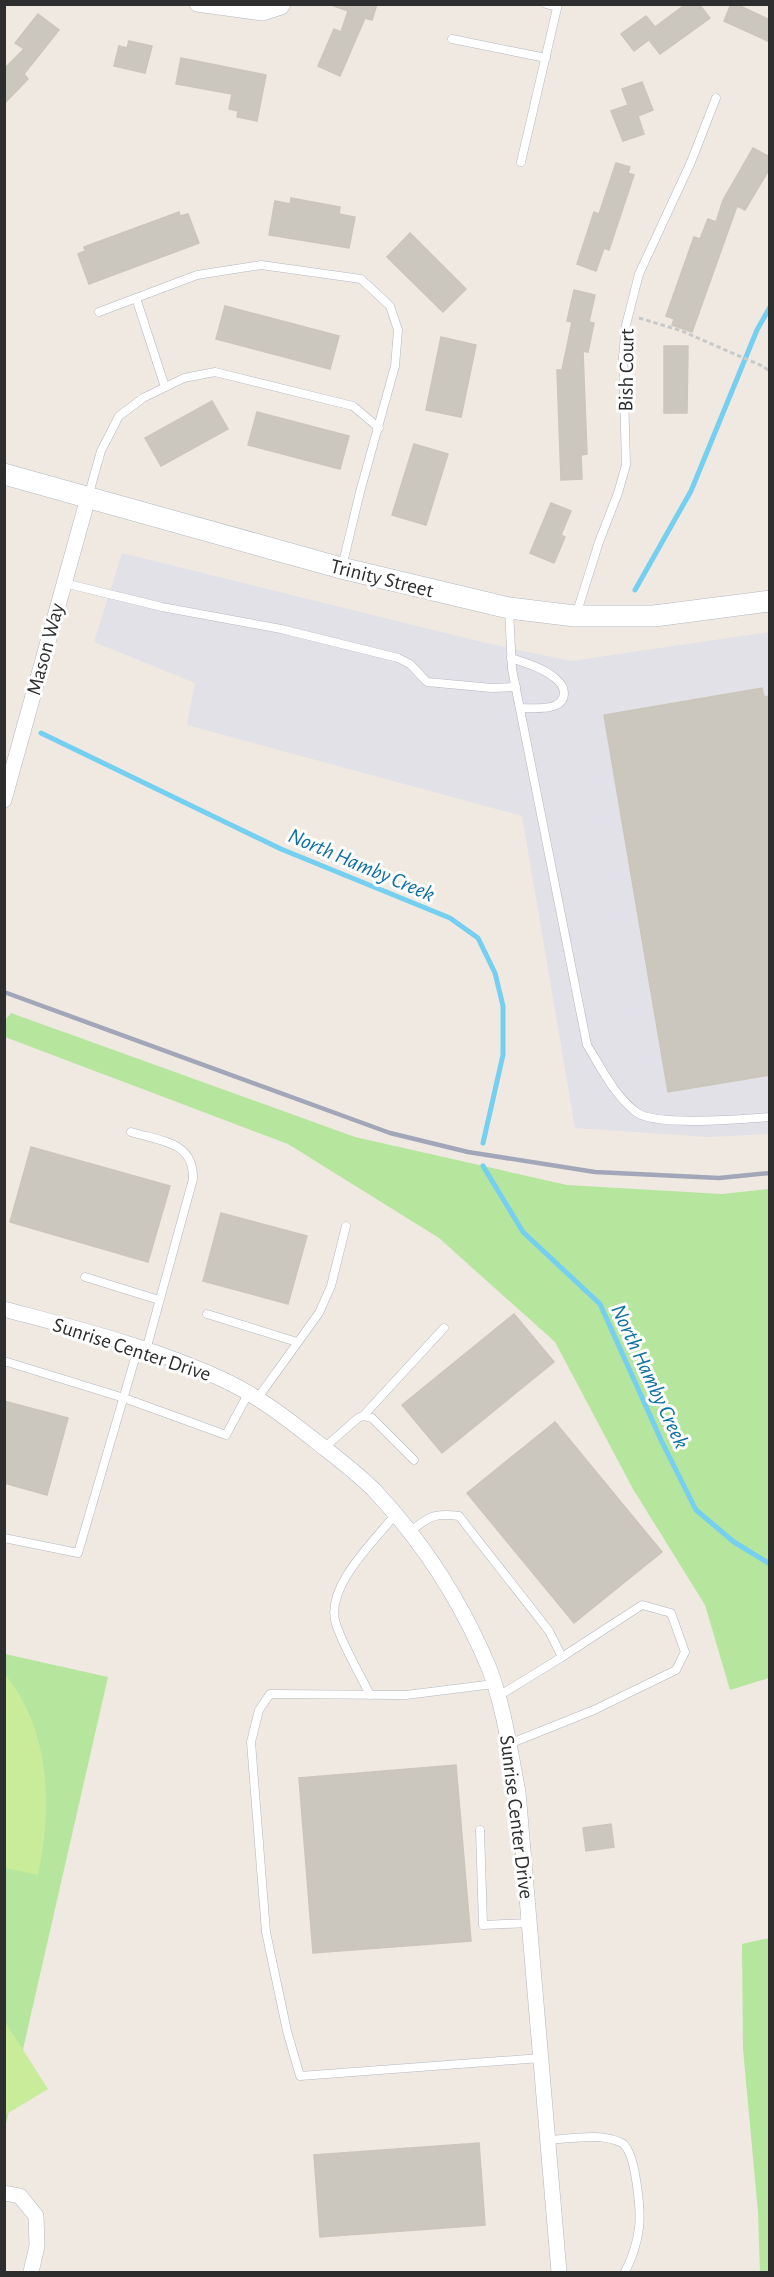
<svg xmlns="http://www.w3.org/2000/svg" width="774" height="2277" font-family="'Alegreya Sans',sans-serif">
<rect width="100%" height="100%" fill="#efe9e1"/>
<path fill="#e3e1e8" d="M122,553L486,643L571,661L769,632V1134L709,1137L575,1128L522,816L187,725L195,683L94,642Z"/>
<g fill="#b6e59e">
<path d="M11,1013L355,1137L567,1185L722,1194L769,1189V1678L730,1690L705,1605L633,1489L555,1342L439,1238L288,1144L5,1037V1020Z"/>
<path d="M5,1654L108,1677L5,2128Z"/>
<path d="M769,1938L770,2272H760L758,2212L743,2049L742,1944Z"/>
</g>
<g fill="#c9ec9a">
<path d="M4,1673C50,1728 53,1807 38,1875L5,1868Z"/>
<path d="M4,2020L48,2089L5,2115H4Z"/>
</g>
<g fill="none" stroke-linecap="round" stroke-linejoin="round">
<g stroke="#75cff0" stroke-width="5">
<path d="M635,590L691,491L757,330L770,307"/>
<path d="M41,733L281,849L450,918L478,938L495,973L503,1006V1055L483,1143"/>
<path d="M483,1166L523,1232L600,1304L662,1442L696,1510L734,1542L770,1564"/>
</g>
</g>
<g fill="#cbc7bf" stroke="#cbc5ba" stroke-width="1.5">
<path d="M334,4H377L372,20L365,18L340,76L318,66L334,29L341,32L348,11L334,6Z"/>
<path d="M686,4H699L710,18L660,54L649,40L634,51L621,34L646,16L655,27Z"/>
<path d="M731,4H736L770,20V42L724,21Z"/>
<path d="M38,14L59,30L24,74L28,79L4,104V69L24,49L15,43Z"/>
<path d="M129,41L152,46L145,73L114,66L119,46L127,48Z"/>
<path d="M181,58L266,75L257,121L237,117L238,111L229,109L232,94L176,84Z"/>
<path d="M642,82L653,110L638,116L644,134L623,141L611,111L628,105L622,89Z"/>
<path d="M753,148L770,157V168L745,210L737,206L692,332L672,325L674,319L666,316L694,237L700,239L708,219L716,222L723,200Z"/>
<path d="M616,163L630,167L628,173L634,175L609,250L604,248L596,271L577,264L594,212L599,214Z"/>
<path d="M291,198L340,207L339,214L355,217L349,248L269,235L275,201L290,204Z"/>
<path d="M179,212L180,216L188,214L199,243L89,284L78,254L85,251L84,247Z"/>
<path d="M410,233L466,289L443,312L387,257Z"/>
<path d="M574,290L595,295L589,322L594,323L588,352L583,351L587,454L581,455L582,479L561,480L557,370H562L572,322L567,321Z"/>
<path d="M225,306L339,336L330,369L216,339Z"/>
<path d="M441,337L476,345L461,417L426,410Z"/>
<path d="M664,346H688L687,413H664Z"/>
<path d="M212,401L228,429L161,466L145,438Z"/>
<path d="M257,412L349,436L340,469L248,445Z"/>
<path d="M414,444L448,454L426,525L392,515Z"/>
<path d="M551,503L571,511L561,535L565,537L554,563L530,553Z"/>
<path d="M762,688L764,697L770,696V720L767,721L770,735V1075L668,1092L604,715Z"/>
<path d="M31,1147L170,1186L148,1262L10,1222Z"/>
<path d="M221,1213L307,1236L288,1304L203,1281Z"/>
<path d="M514,1314L554,1362L442,1453L402,1405Z"/>
<path d="M4,1401L68,1418L47,1495L4,1483Z"/>
<path d="M555,1422L662,1552L574,1623L467,1493Z"/>
<path d="M456,1765L471,1941L313,1953L299,1778Z"/>
<path d="M611,1824L614,1847L586,1851L583,1828Z"/>
<path d="M479,2143L485,2225L320,2237L314,2155Z"/>
</g>
<g fill="none" stroke-linecap="round" stroke-linejoin="round">
<g stroke="#b4b7c1" stroke-width="9">
<g id="lane">
<path d="M546,4L557,7"/>
<path d="M452,39L546,58"/>
<path d="M521,162L558,4"/>
<path d="M136,298L165,387"/>
<path d="M99,312L197,275L261,265L361,279L390,306L398,330L395,366L360,492L342,567"/>
<path d="M88,497L101,451L119,416L143,398L184,378L215,372L353,406L379,428"/>
<path d="M64,583L162,607L281,629L398,658L410,664L427,682L492,688L516,687"/>
<path d="M509,609L512,669L587,1045C602,1069 614,1095 636,1112C655,1127 743,1119 770,1117"/>
<path d="M576,615L599,542L618,493L626,465L623,357L626,325L639,274L691,162L716,98"/>
<path d="M511,658C526,663 543,668 555,678C560,682 564,687 564,693C564,712 533,708 520,708"/>
<path d="M131,1132C160,1141 194,1141 193,1179L146,1350"/>
<path d="M85,1277L159,1300"/>
<path d="M207,1314L297,1342"/>
<path d="M4,1361L124,1398L226,1435L248,1394"/>
<path d="M257,1399L319,1313L331,1286L346,1226"/>
<path d="M363,1416L444,1328"/>
<path d="M324,1448L358,1418L363,1416L372,1418L414,1460"/>
<path d="M410,1532C429,1516 434,1513 459,1516L549,1631L562,1657L497,1697"/>
<path d="M4,1538L78,1553L138,1348"/>
<path d="M494,1684L406,1695L270,1694L259,1710L251,1742L266,1932L287,2031L300,2076L541,2058"/>
<path d="M370,1695C359,1672 344,1648 336,1624C324,1588 374,1541 395,1515"/>
<path d="M509,1744L594,1710L676,1670L685,1652L671,1613L642,1605L562,1657"/>
<path d="M480,1830L483,1925L529,1923"/>
<path d="M547,2140C570,2139 601,2132 622,2143C636,2151 641,2212 639,2228C637,2244 632,2258 625,2272"/>
</g>
</g>
<g stroke="#b4b7c1" stroke-width="16">
<g id="street">
<path d="M197,4L262,13L281,7L283,4"/>
<path d="M4,800L88,498"/>
<path d="M4,1309C78,1329 155,1348 224,1380C258,1396 289,1420 318,1443C337,1458 357,1473 374,1490C422,1541 462,1603 489,1668C504,1707 510,1751 518,1792L559,2272"/>
<path d="M4,2193L20,2196L36,2216L37,2246L31,2272"/>
</g>
</g>
<g stroke="#b4b7c1" stroke-width="22">
<path id="secondary" d="M4,474L341,568L509,608L575,616H654L770,601"/>
</g>
<path stroke="#c9c9c9" stroke-width="3" stroke-dasharray="4.5 3" stroke-linecap="butt" d="M639,318L682,331L760,365L770,371"/>
<use href="#lane" stroke="#fff" stroke-width="8"/>
<use href="#street" stroke="#fff" stroke-width="15"/>
<use href="#secondary" stroke="#fff" stroke-width="21"/>
<path stroke="#a3a6b8" stroke-width="4.5" d="M4,992L390,1133L468,1152L595,1172L719,1178L770,1173"/>
</g>
<g text-anchor="middle" stroke-width="6" stroke-linejoin="round" paint-order="stroke">
<g font-size="21" fill="#2e2e2e" stroke="#fff">
<text transform="translate(626 370) rotate(-89)" y="7">Bish Court</text>
<text transform="translate(382 578) rotate(14)" y="7">Trinity Street</text>
<text transform="translate(45 649) rotate(-75)" y="7">Mason Way</text>
<text transform="translate(132 1349) rotate(18)" y="7">Sunrise Center Drive</text>
<text transform="translate(517 1817) rotate(83)" y="7">Sunrise Center Drive</text>
</g>
<g font-size="22" font-style="italic" fill="#0d6fa3" stroke="#fff">
<text transform="translate(362 864) rotate(23)" y="8">North Hamby Creek</text>
<text transform="translate(651 1376) rotate(65)" y="8">North Hamby Creek</text>
</g>
</g>
<rect width="774" height="2277" fill="none" stroke="#2e2e2e" stroke-width="12"/>
</svg>
